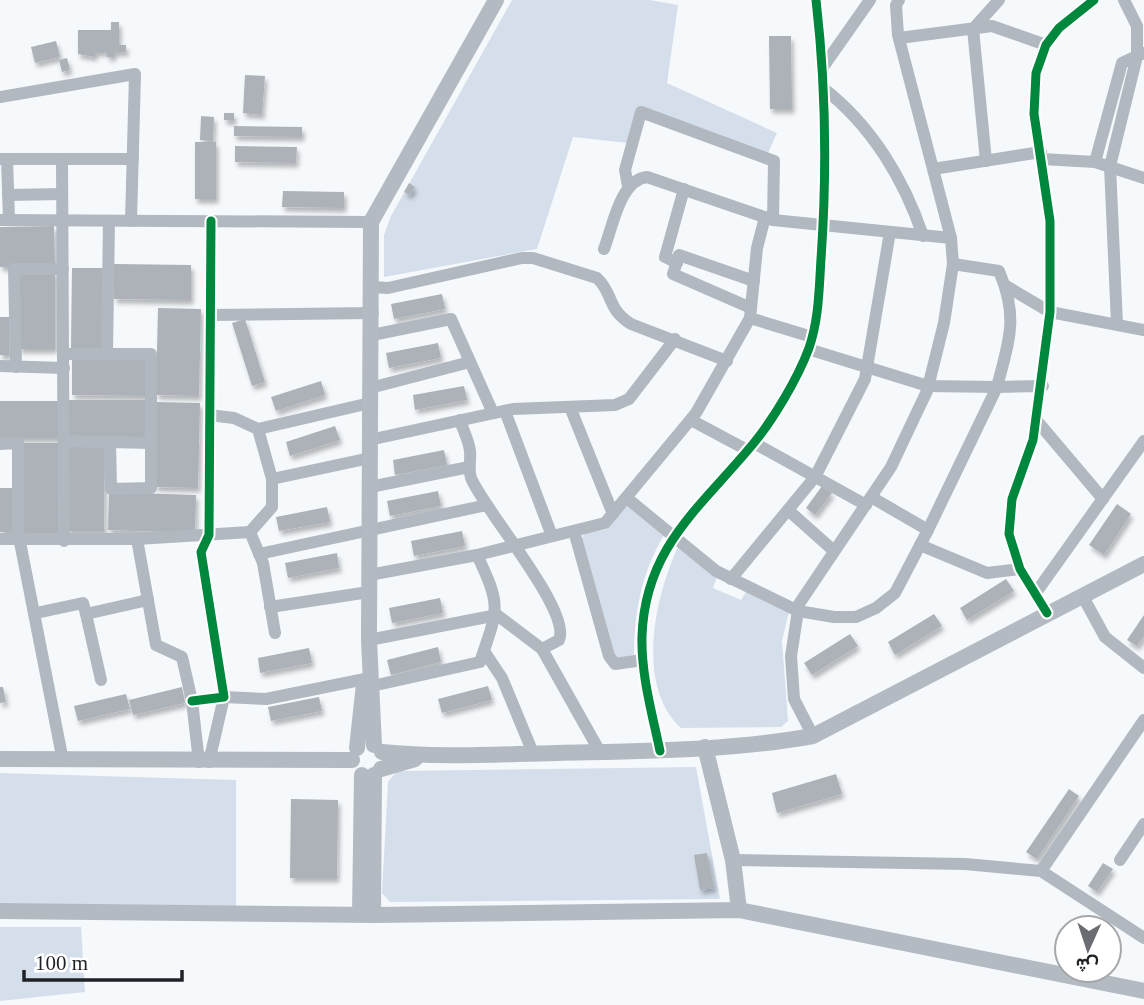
<svg xmlns="http://www.w3.org/2000/svg" width="1144" height="1005" font-family="'Times New Roman',Vazirmatn,serif">
<defs>
<filter id="shadow"><feDropShadow dx="2.5" dy="4.5" stdDeviation="2" flood-color="#0004"/></filter>
</defs>
<rect width="100%" height="100%" fill="#f6f9fc"/>
<g fill="#d5dfeb">
<path d="M512,0H650L678,5L667,83L777,133L768,153L647,112L637,144L573,137L537,249L384,277V235L391,216Z"/>
<path d="M626,505L664,535C641,574 634,613 634,657L615,661L580,543L584,534L607,529Z"/>
<path d="M678,547L717,577L713,588L741,600L747,590L790,607L782,641L788,721L781,727L681,728C635,686 655,596 678,547Z"/>
<path d="M696,767L720,899L390,902L382,893L388,782L397,771Z"/>
<path d="M0,773L236,780V911L0,907Z"/>
<path d="M0,927H81L85,992L0,1001Z"/>
</g>
<g fill="#acb2b8" filter="url(#shadow)">
<path d="M111,22H119V45H126V52H114V57H107V52H95V57L78,54V30H111Z"/>
<path d="M769,36H791L792,109H770Z"/>
<path d="M56,41L60,57L35,63L31,47Z"/>
<path d="M67,58L70,70L62,72L59,60Z"/>
<path d="M245,75L265,76L262,115L243,113Z"/>
<path d="M224,113H234V121L224,120Z"/>
<path d="M201,116L214,117L213,141L200,140Z"/>
<path d="M234,126L302,127V137L234,136Z"/>
<rect x="195" y="142" width="21" height="57"/>
<path d="M235,146L297,147L296,163L235,162Z"/>
<path d="M409,183L415,187L410,195L404,192Z"/>
<path d="M283,191L344,192V208L282,207Z"/>
<path d="M54,226L55,266L0,267V227Z"/>
<path d="M114,264L191,265V300L114,299Z"/>
<path d="M72,268H105L104,350H71Z"/>
<rect x="19" y="271" width="36" height="78"/>
<path d="M442,294L445,309L394,319L391,304Z"/>
<path d="M158,308L201,309L199,396L156,395Z"/>
<rect x="0" y="317" width="9" height="38"/>
<path d="M245,319L265,382L252,386L232,323Z"/>
<path d="M438,343L441,358L389,368L386,353Z"/>
<path d="M72,357H148V396L72,395Z"/>
<path d="M321,381L325,395L276,411L271,397Z"/>
<path d="M464,386L467,400L415,410L413,395Z"/>
<rect x="69" y="400" width="79" height="37"/>
<rect x="0" y="401" width="62" height="37"/>
<path d="M156,402L200,403L198,488L155,487Z"/>
<path d="M335,426L340,440L290,456L286,442Z"/>
<rect x="23" y="443" width="38" height="90"/>
<path d="M68,444L105,445L104,531H67Z"/>
<path d="M444,450L447,465L395,475L393,460Z"/>
<path d="M822,486L832,493L815,515L806,508Z"/>
<path d="M0,488H15L14,532H0Z"/>
<path d="M438,491L441,506L390,516L387,501Z"/>
<path d="M109,492L196,495L195,533L108,530Z"/>
<path d="M1117,504L1131,514L1104,555L1089,545Z"/>
<path d="M327,507L330,522L279,531L276,517Z"/>
<path d="M462,531L465,546L414,556L411,541Z"/>
<path d="M337,553L339,568L288,578L285,563Z"/>
<path d="M1006,579L1014,591L967,620L960,608Z"/>
<path d="M440,598L443,613L392,623L389,608Z"/>
<path d="M934,614L942,626L895,655L888,642Z"/>
<path d="M1144,615V636L1137,646L1127,640Z"/>
<path d="M850,634L858,646L812,675L804,663Z"/>
<path d="M438,647L441,662L391,675L387,660Z"/>
<path d="M309,648L312,663L260,673L258,658Z"/>
<path d="M488,686L492,700L442,713L438,699Z"/>
<path d="M0,687H3L6,702L0,703Z"/>
<path d="M182,687L185,703L133,715L129,700Z"/>
<path d="M126,694L130,709L78,721L74,706Z"/>
<path d="M319,697L322,711L271,721L268,707Z"/>
<path d="M836,774L842,794L777,813L772,793Z"/>
<path d="M1069,789L1079,796L1037,859L1026,852Z"/>
<path d="M291,799L338,800L337,878H290Z"/>
<path d="M707,853L714,888L700,890L694,855Z"/>
<path d="M1103,863L1113,869L1097,892L1088,886Z"/>
</g>
<g fill="none" stroke-linecap="round" stroke-linejoin="round">
<g stroke="#b1b8c0" stroke-width="12">
<path d="M1124,0L1137,26V56L1122,63L1095,162L1144,178"/>
<path d="M899,38L992,26L1046,45"/>
<path d="M823,67L870,0"/>
<path d="M823,88C871,125 904,179 923,236"/>
<path d="M0,97L135,74L131,221"/>
<path d="M0,159H133"/>
<path d="M7,159L9,220"/>
<path d="M62,159L64,541"/>
<path d="M1042,159L1095,162"/>
<path d="M986,161L973,29L999,0"/>
<path d="M933,169L1041,152"/>
<path d="M628,186L625,170L641,112L774,161L773,220"/>
<path d="M8,195L62,194"/>
<path d="M0,220L371,222"/>
<path d="M604,249C613,226 620,180 647,177L773,220L951,238"/>
<path d="M677,263L665,257L684,189"/>
<path d="M1006,286L1050,312L1144,330"/>
<path d="M372,287L388,288L522,258H533L597,278C614,294 606,308 631,324L727,361"/>
<path d="M751,308L673,274L679,255L754,281"/>
<path d="M210,315L373,313"/>
<path d="M750,318L812,337"/>
<path d="M1117,324L1110,166L1137,56L1144,53"/>
<path d="M372,335L451,319L493,413"/>
<path d="M808,349L928,386L997,387C1009,340 1019,318 999,271L953,264"/>
<path d="M64,354H151V488L111,489L110,442"/>
<path d="M107,354L109,221"/>
<path d="M0,366L64,368"/>
<path d="M16,367L14,269H63"/>
<path d="M370,388L470,362"/>
<path d="M570,407L613,514"/>
<path d="M505,411L552,536"/>
<path d="M209,415L234,418L258,429L272,479V507L250,532"/>
<path d="M460,420C463,430 469,441 470,451C471,460 468,469 471,478C484,510 572,611 559,640L542,649"/>
<path d="M691,420L747,450"/>
<path d="M1037,421L1103,499"/>
<path d="M258,429L370,403"/>
<path d="M369,440L513,409L615,405L629,399L675,339"/>
<path d="M64,441L151,443"/>
<path d="M754,443L866,505"/>
<path d="M0,444L18,443V532L63,761"/>
<path d="M272,479L370,458"/>
<path d="M370,487L469,467"/>
<path d="M871,497L928,530L997,387L1043,386"/>
<path d="M628,499L716,571L798,611L834,617H856L876,608L895,593L928,530"/>
<path d="M788,510L834,551"/>
<path d="M574,531L609,656L615,664L643,660"/>
<path d="M0,539H137L250,532L263,563L275,633"/>
<path d="M137,539L156,645L182,657L192,701L199,762"/>
<path d="M920,545L987,573L1020,569"/>
<path d="M259,554L487,505"/>
<path d="M369,575L477,555L605,523L696,413L750,318L757,248L765,217"/>
<path d="M731,579L815,477L865,379L890,232"/>
<path d="M1035,594L1144,441"/>
<path d="M1082,595L1105,637L1144,668"/>
<path d="M270,607L369,592"/>
<path d="M36,613L83,603L86,614L148,600"/>
<path d="M1047,613L1020,569L1009,534L1012,499L1033,440L1050,312V221L1034,114L1036,73L1046,45L1059,28L1094,0"/>
<path d="M86,614L101,680"/>
<path d="M369,640L497,615L542,649L600,752"/>
<path d="M484,651L502,678L533,753"/>
<path d="M372,686L480,662C498,609 502,607 477,555"/>
<path d="M192,701L224,697L201,552L209,535L211,221"/>
<path d="M813,736L794,699L791,656L799,604L891,467L927,391L944,323L953,264L951,238L898,35L896,5L899,0"/>
<path d="M660,751C652,713 641,675 642,636C645,547 701,507 753,444C773,420 798,378 809,348C819,319 819,289 821,259C827,173 826,86 816,0"/>
<path d="M209,762L224,697L266,699L365,679"/>
<path d="M733,860L965,864L1041,871L1144,938"/>
<path d="M1120,860L1144,824"/>
<path d="M1041,871L1144,720"/>
</g>
<g stroke="#b3bac2" stroke-width="16">
<path d="M374,745L369,640L371,222L496,0"/>
<path d="M705,747L733,860L739,910"/>
<path d="M357,748L364,684"/>
<path d="M382,752C440,758 499,754 558,753C643,751 729,751 813,736L1144,564"/>
<path d="M0,759L352,760"/>
<path d="M381,769L415,759"/>
<path d="M0,911L373,915L739,910L1144,991"/>
<path d="M360,914L362,775"/>
<path d="M373,915L374,775"/>
</g>
<g stroke="#fff" stroke-width="13">
<g id="cycleway">
<path d="M1047,613L1020,569L1009,534L1012,499L1033,440L1050,312V221L1034,114L1036,73L1046,45L1059,28L1094,0"/>
<path d="M192,701L224,697L201,552L209,535L211,221"/>
<path d="M660,751C652,713 641,675 642,636C645,547 701,507 753,444C773,420 798,378 809,348C819,319 819,289 821,259C827,173 826,86 816,0"/>
</g>
</g>
<use href="#cycleway" stroke="#00873e" stroke-width="9"/>
</g>
<g transform="translate(1088 949) rotate(183)"><circle r="33" fill="#ffffff" stroke="#a5a7a9" stroke-width="2"/>
<path d="M0-5L12 26L0 18L-12 26Z" fill="#6a6d72"/>
<text y="-10" font-size="19" font-weight="bold" text-anchor="middle" fill="#1e2227">ش</text>
</g>
<path d="M24 970v10h158v-10" fill="none" stroke="#1e2227" stroke-width="3.5"/>
<text x="35" y="970" font-size="21" fill="#1e2227" stroke="#ffffff" stroke-width="5" paint-order="stroke">100 m</text>
</svg>
